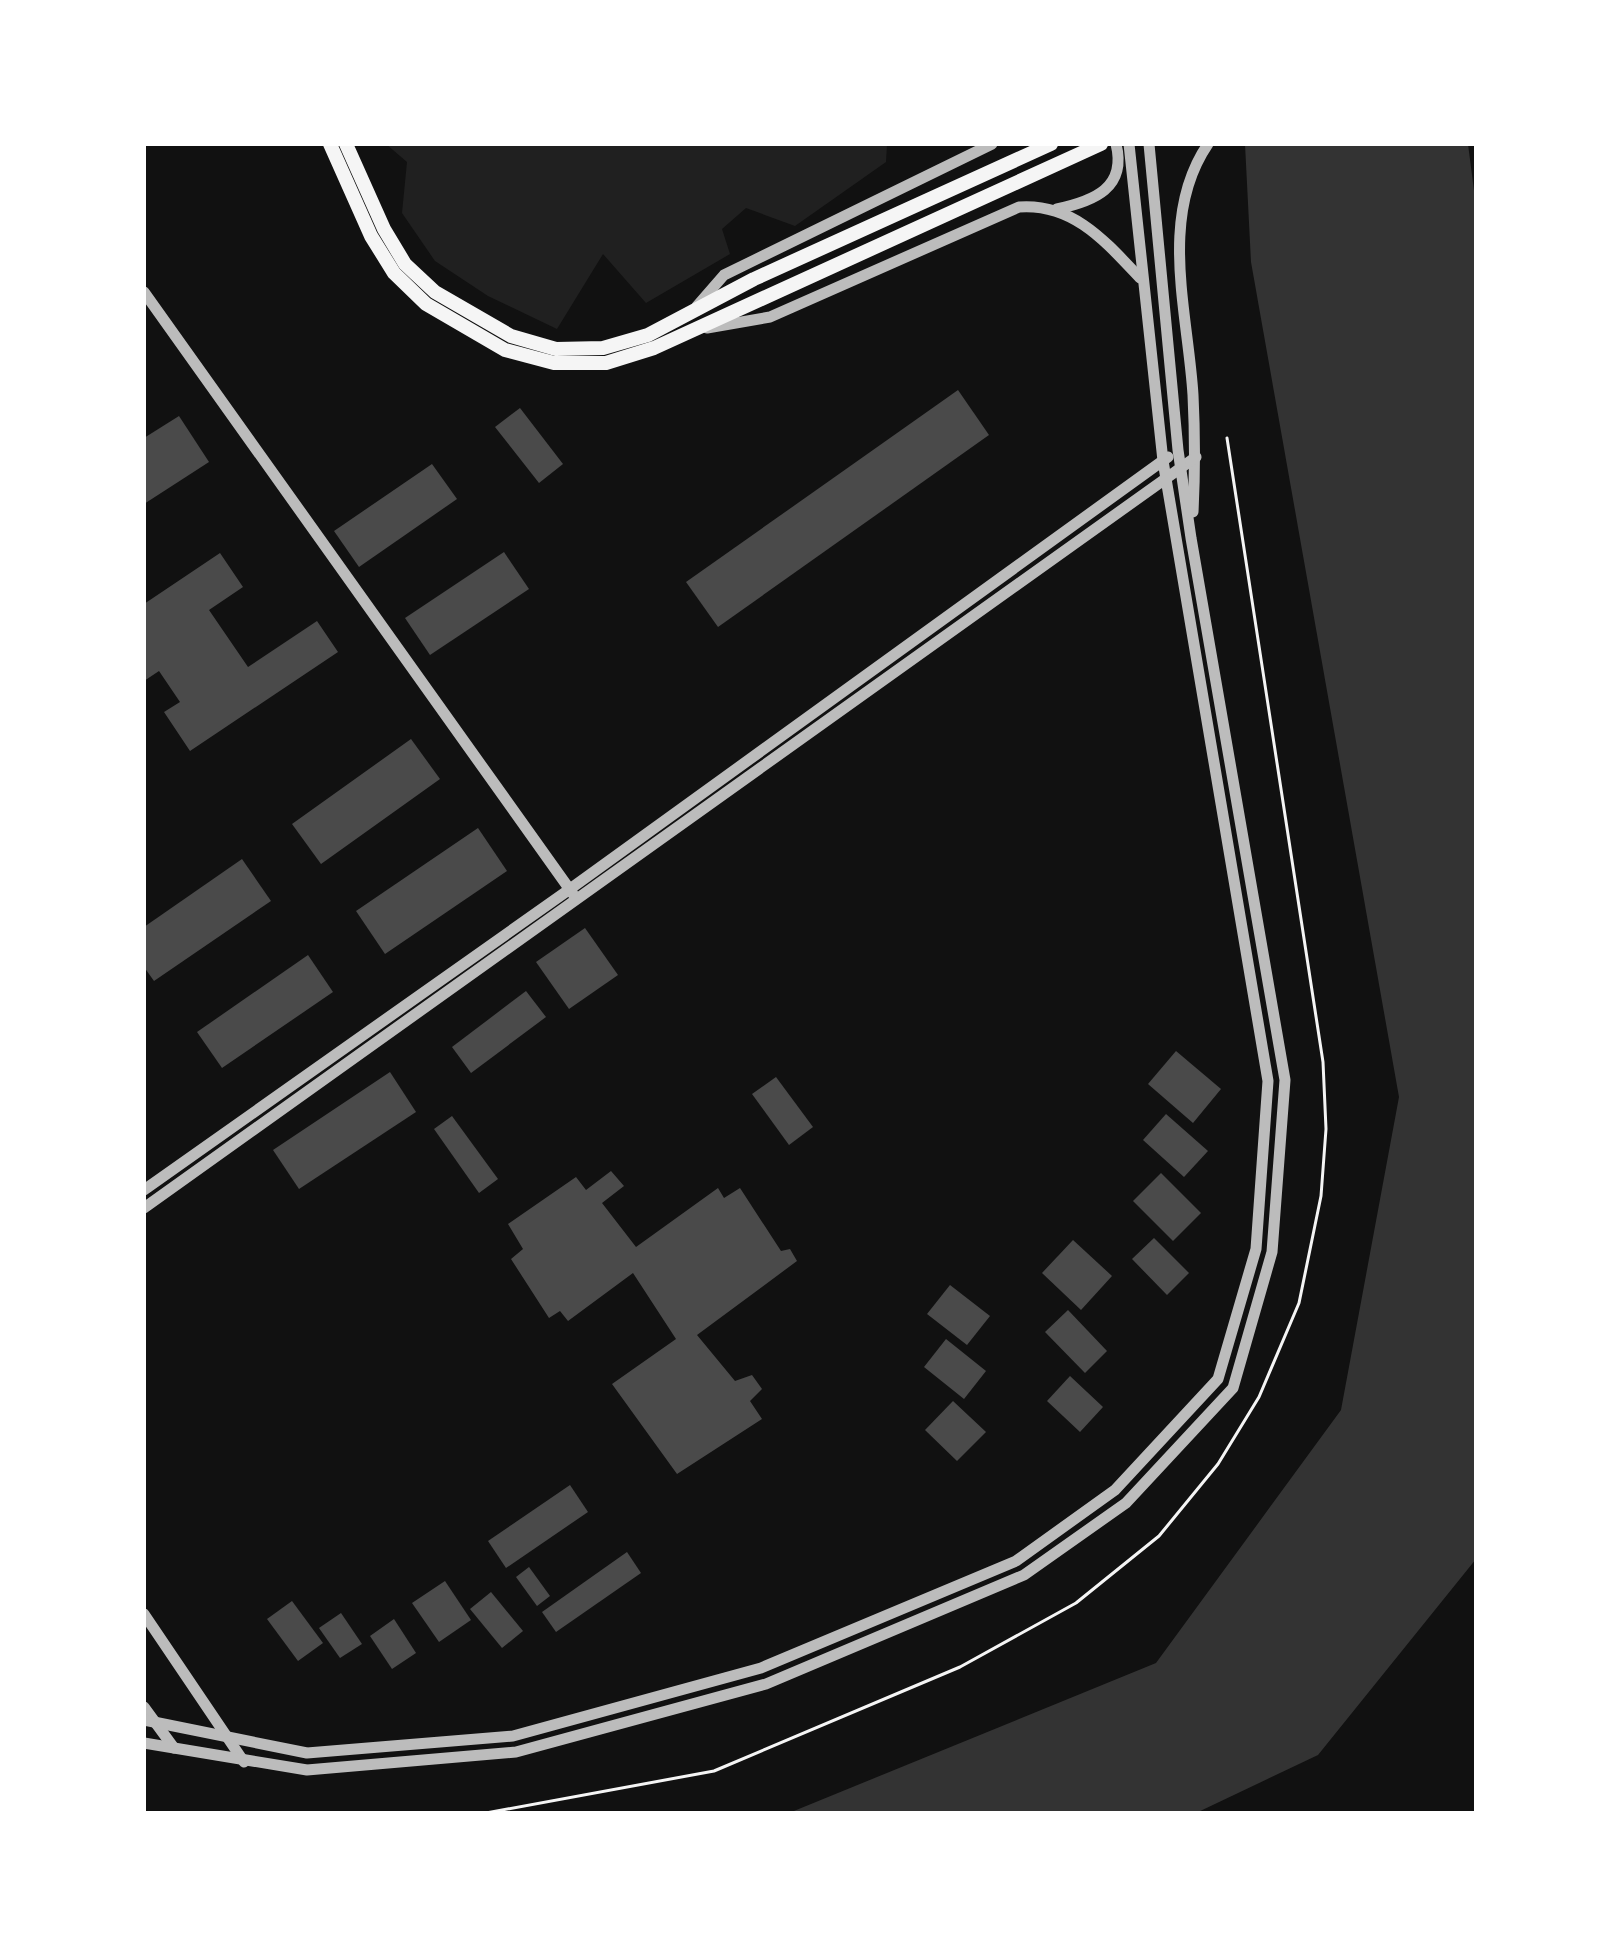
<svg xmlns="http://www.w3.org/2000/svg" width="1620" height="1957" font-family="'Space Grotesk',sans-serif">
<rect width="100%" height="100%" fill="#111"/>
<path fill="#202020" d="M386,144H887L886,162L795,226L746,208L722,229L730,254L646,303L603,254L557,329L488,296L435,261L402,213L407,162Z"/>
<path fill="#333" d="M1245,144H1468L1476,206V1559L1318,1755L1196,1813H789L1156,1663L1341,1410L1399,1097L1251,262Z"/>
<g fill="#4a4a4a">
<path d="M958,390L989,435L718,627L686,582Z"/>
<path d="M520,408L563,464L539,483L495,427Z"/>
<path d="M179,416L209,462L144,504V438Z"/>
<path d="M432,464L457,499L359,567L334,531Z"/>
<path d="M504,552L529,589L430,655L405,618Z"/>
<path d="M220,553L243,587L209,610L248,667L317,621L338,652L190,751L164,712L180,702L159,671L144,681V604Z"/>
<path d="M411,739L440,779L321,864L292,824Z"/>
<path d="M478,828L507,871L385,954L356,911Z"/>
<path d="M242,859L271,901L154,981L144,967V927Z"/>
<path d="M585,928L618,975L569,1009L536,962Z"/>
<path d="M308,955L333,992L222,1068L197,1032Z"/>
<path d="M526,991L546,1017L471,1073L452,1047Z"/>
<path d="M1176,1051L1221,1089L1193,1123L1148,1084Z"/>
<path d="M390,1072L416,1112L299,1189L273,1150Z"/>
<path d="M776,1077L813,1127L789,1145L752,1094Z"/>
<path d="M1166,1114L1208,1151L1184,1177L1143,1140Z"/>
<path d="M452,1116L498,1179L479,1193L434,1129Z"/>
<path d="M611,1171L624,1186L602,1203L636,1247L718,1188L724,1198L740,1188L781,1251L790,1249L797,1261L697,1335L735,1381L752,1375L762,1389L750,1401L762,1419L677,1474L612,1384L676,1339L633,1273L568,1321L560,1311L549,1318L511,1259L523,1249L508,1224L576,1177L586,1190Z"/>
<path d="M1161,1173L1201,1213L1173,1241L1133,1201Z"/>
<path d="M1154,1238L1189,1273L1167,1295L1132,1259Z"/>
<path d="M1073,1240L1112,1276L1081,1310L1042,1273Z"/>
<path d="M950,1285L990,1316L967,1345L927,1314Z"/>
<path d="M1068,1310L1107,1351L1085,1373L1045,1332Z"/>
<path d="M946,1339L986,1371L964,1399L924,1367Z"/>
<path d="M1070,1376L1103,1407L1080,1432L1047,1401Z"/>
<path d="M953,1401L986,1432L957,1461L925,1430Z"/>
<path d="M570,1485L588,1512L506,1568L488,1541Z"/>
<path d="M627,1552L641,1573L556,1632L542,1612Z"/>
<path d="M529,1567L550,1596L537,1606L516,1577Z"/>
<path d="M445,1581L471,1620L439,1642L412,1603Z"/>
<path d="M491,1592L523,1631L502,1648L470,1609Z"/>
<path d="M292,1601L323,1643L298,1661L267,1619Z"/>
<path d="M341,1613L362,1644L340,1658L319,1628Z"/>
<path d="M394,1619L416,1653L392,1669L370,1636Z"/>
</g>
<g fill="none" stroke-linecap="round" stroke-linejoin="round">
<path stroke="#f5f5f5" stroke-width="3" d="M486,1813L714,1771L960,1667L1076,1603L1159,1536L1218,1464L1259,1397L1299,1303L1321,1196L1326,1129L1323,1062L1227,438"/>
<g stroke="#bcbcbc" stroke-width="11">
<path d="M1057,209C1094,201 1127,188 1116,144"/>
<path d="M144,292L573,894"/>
<path d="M697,306L724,275L992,144"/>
<path d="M707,328L770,317L1019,207C1073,203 1105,241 1140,278"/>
<path d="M1193,512C1195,473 1195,435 1193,395C1188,313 1158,217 1208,144"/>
<path d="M144,1190L570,889L1168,457"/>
<path d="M144,1208L1196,457"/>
<path d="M144,1614L244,1762"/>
<path d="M144,1707L174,1748"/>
<path d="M144,1720L307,1753L513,1736L761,1668L1016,1561L1115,1490L1218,1379L1256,1249L1268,1081L1163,461L1129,144"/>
<path d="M144,1743L307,1770L516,1752L766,1684L1024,1575L1126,1503L1233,1388L1272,1252L1285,1080L1191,538L1178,450L1149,144"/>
</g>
<g stroke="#f5f5f5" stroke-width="14">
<path d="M330,144L371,236L394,273L426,304L505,350L554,363H606L654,348L1101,144"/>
<path d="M346,144L384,229L405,264L435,292L511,336L556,349L603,348L648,335L754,279L1051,144"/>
</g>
</g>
<rect width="1620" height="1957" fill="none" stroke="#ffffff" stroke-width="292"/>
</svg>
